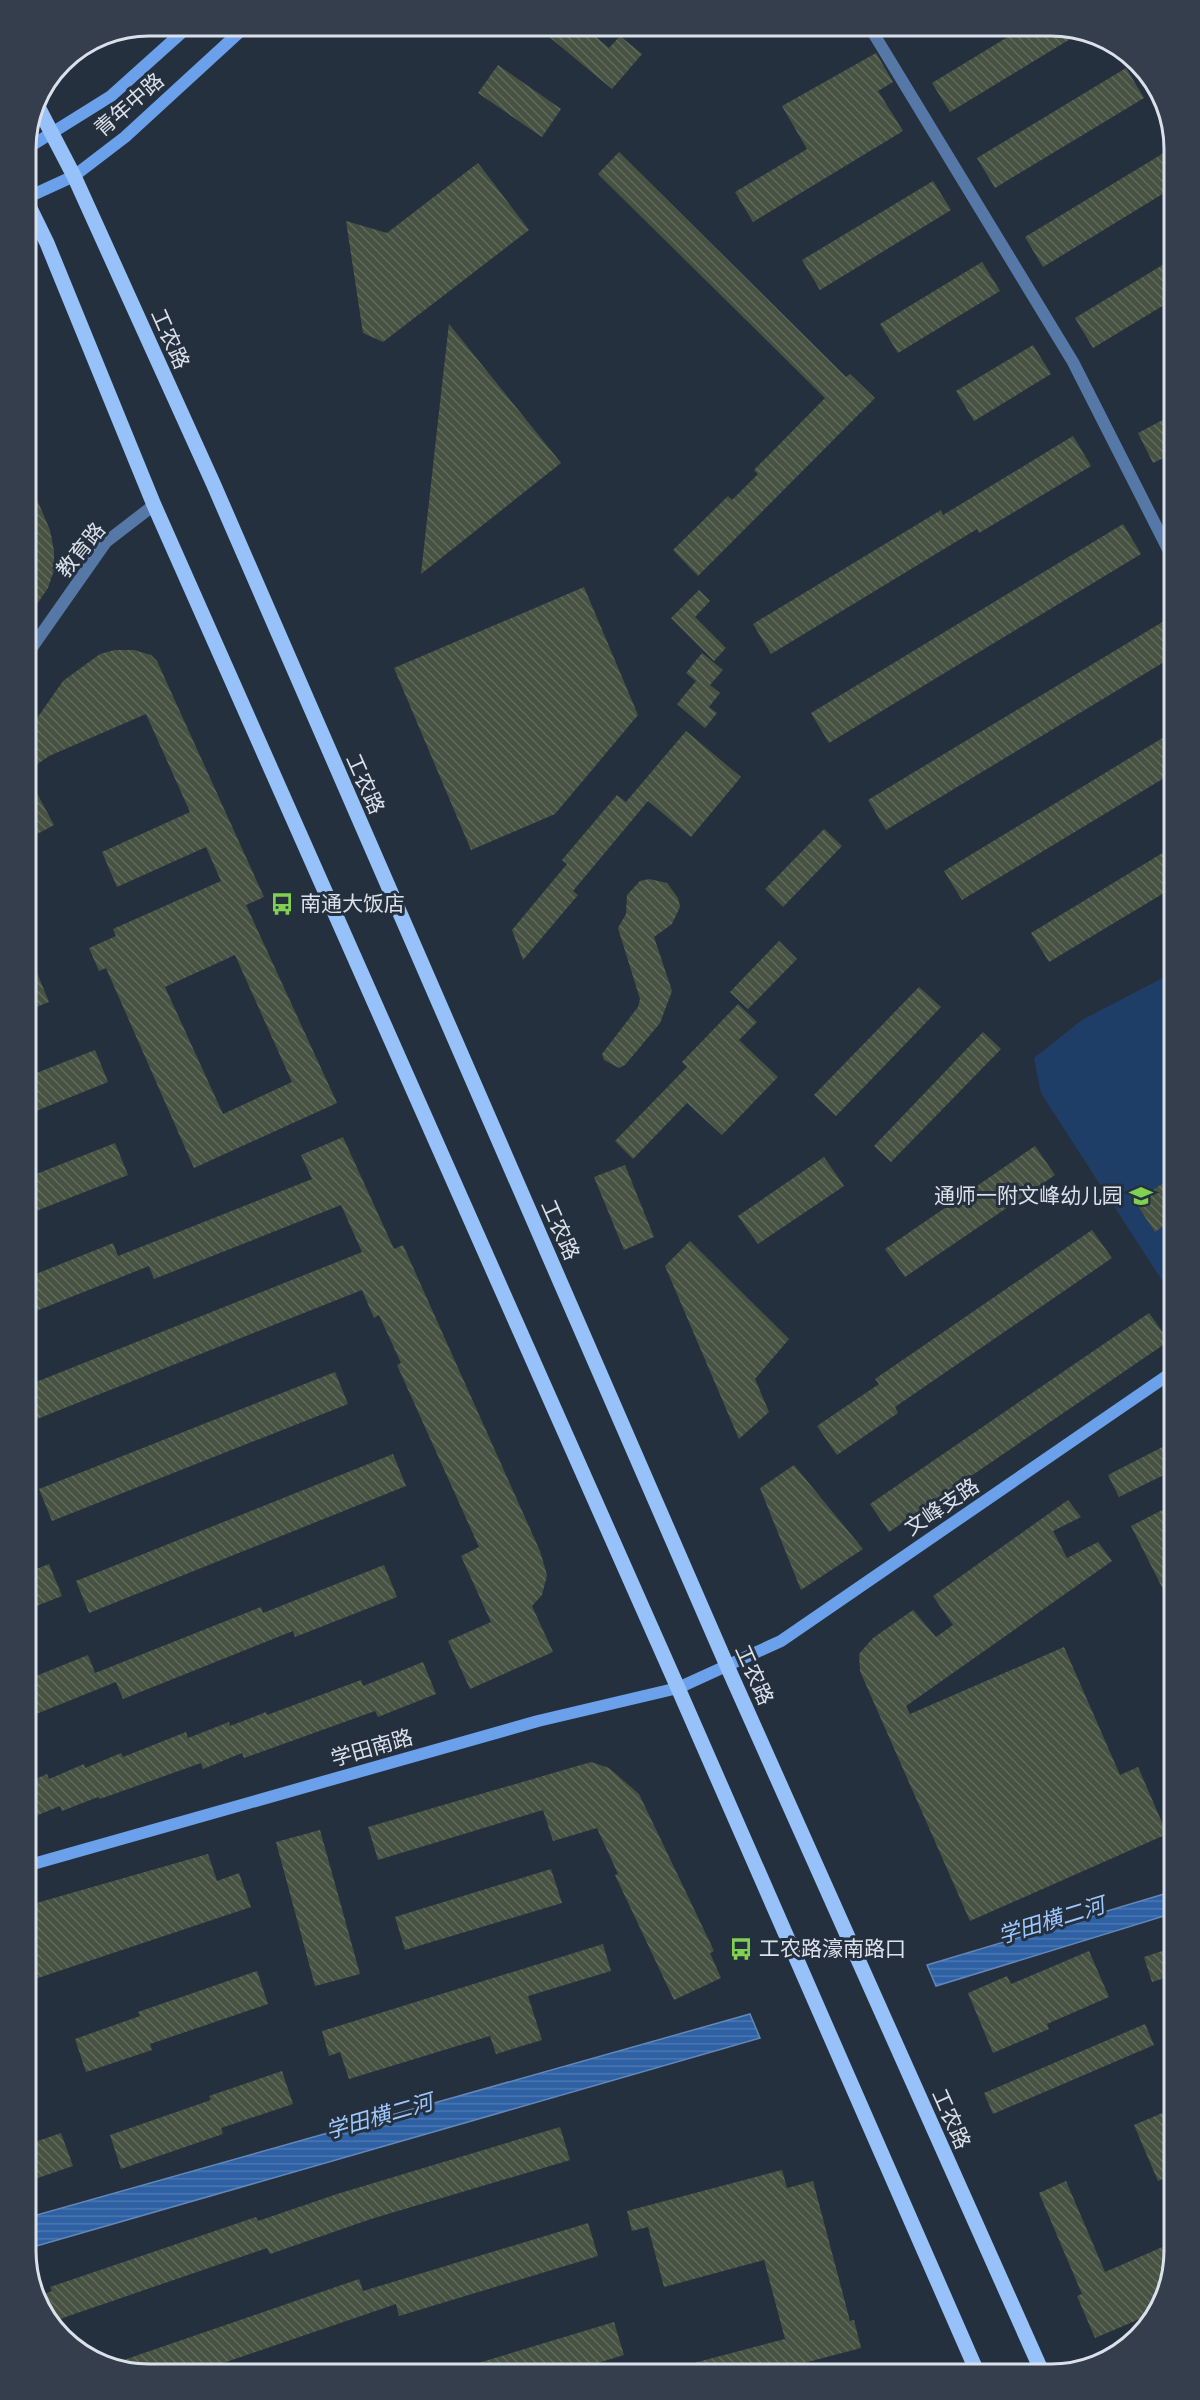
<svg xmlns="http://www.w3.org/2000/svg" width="1200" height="2400" font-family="Roboto,'Noto Sans SC',sans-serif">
<defs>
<pattern id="water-rules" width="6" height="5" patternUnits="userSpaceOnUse" patternTransform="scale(1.5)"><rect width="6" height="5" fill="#2e61a3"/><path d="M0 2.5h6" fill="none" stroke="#4c77b0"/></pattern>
<pattern id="building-back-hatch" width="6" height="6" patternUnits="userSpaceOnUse" patternTransform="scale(1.5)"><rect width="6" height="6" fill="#475242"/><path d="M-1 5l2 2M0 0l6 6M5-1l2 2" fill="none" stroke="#616b5d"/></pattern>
</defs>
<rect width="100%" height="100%" fill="#25303e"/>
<path fill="#1f3e67" d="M1174,972V1006L1166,1011L1174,1024V1176L1135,1203L1155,1232L1174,1219V1299L1041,1093L1034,1058L1082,1020Z"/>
<g fill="url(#water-rules)" stroke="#6287b9" stroke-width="1.5">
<path d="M1174,1891V1913L936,1986L927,1965Z"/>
<path d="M750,2014L760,2038L26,2249V2218Z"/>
</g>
<g fill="url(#building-back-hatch)" fill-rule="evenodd">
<path d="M536,26H583L609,48L620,36L642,54L612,89Z"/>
<path d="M1026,26H1060L1080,33L950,112L932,83Z"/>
<path d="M876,53L893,82L878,91L903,131L753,222L735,192L807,149L782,106Z"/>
<path d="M498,65L561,109L542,137L478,93Z"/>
<path d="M1126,68L1144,98L995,188L977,158Z"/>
<path d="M1167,151L1174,163V187L1043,267L1025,237Z"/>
<path d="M619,152L846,377L850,374L875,398L698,576L673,550L728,496L732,500L758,474L754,470L825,398L598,174Z"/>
<path d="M478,163L529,230L383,342L363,333L346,221L387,233Z"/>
<path d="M933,181L951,210L820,290L802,260Z"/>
<path d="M1174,258V299L1093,348L1075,318Z"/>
<path d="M982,262L1000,291L898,353L880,324Z"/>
<path d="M449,324L561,463L421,574L442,385Z"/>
<path d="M1033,345L1051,374L974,421L956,391Z"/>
<path d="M1174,414V453L1153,463L1138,433Z"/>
<path d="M1073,436L1091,466L979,533L977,529L771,654L753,624L941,510L943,515Z"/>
<path d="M26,474L50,530L54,551V570L48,588L26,620Z"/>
<path d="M1123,524L1141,554L829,743L811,713Z"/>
<path d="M584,587L638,715L555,814L471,850L394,668Z"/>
<path d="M699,590L710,601L695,617L726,648L714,661L671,618Z"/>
<path d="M1174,615V656L886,830L868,800Z"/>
<path d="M115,650H134L151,655L157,661L264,897L246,905L337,1103L194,1168L106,968L99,971L89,948L116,936L113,929L221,881L206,847L117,887L102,852L190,812L146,714L49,756L26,772V734L63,681L100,654ZM235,955L292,1082L223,1114L165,987Z"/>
<path d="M702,653L723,670L710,685L720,693L709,707L717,713L705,728L677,704L696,681L686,673Z"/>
<path d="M686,731L741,777L691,837L648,801L573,891L578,895L523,960L512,930L567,864L562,860L617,795L626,802Z"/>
<path d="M1174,731V772L962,900L944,871Z"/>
<path d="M26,773L54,825L26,840Z"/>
<path d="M824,829L842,846L783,907L765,889Z"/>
<path d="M1174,846V887L1049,962L1031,933Z"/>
<path d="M649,879L667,883L678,898L680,907L672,924L654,937L672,991L660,1023L625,1065L619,1068L604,1060L602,1054L638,1007L640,999L618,928L626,914L627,895L640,881Z"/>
<path d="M779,941L797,959L748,1009L730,992Z"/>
<path d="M26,946L49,1002L26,1011Z"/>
<path d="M919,987L941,1007L836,1116L814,1095Z"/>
<path d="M738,1004L757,1022L739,1040L778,1077L722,1135L687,1103L633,1159L615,1141L687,1067L682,1062Z"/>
<path d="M983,1032L1001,1049L891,1162L874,1146Z"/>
<path d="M95,1050L108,1082L26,1115V1077Z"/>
<path d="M343,1137L394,1249L403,1245L540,1551L547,1575L542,1595L532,1606L553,1652L470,1689L448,1641L491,1622L461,1556L479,1547L397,1365L401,1363L379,1315L374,1318L362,1290L32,1421L26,1405V1386L362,1252L341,1205L154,1279L149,1266L26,1315V1278L113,1243L118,1256L312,1179L301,1155Z"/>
<path d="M115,1143L128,1175L26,1215V1178Z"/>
<path d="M1035,1146L1055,1175L905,1277L885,1249Z"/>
<path d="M824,1157L844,1186L758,1244L738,1216Z"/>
<path d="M625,1165L654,1237L624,1250L594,1177Z"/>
<path d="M1174,1176V1219L1155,1232L1135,1202Z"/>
<path d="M1092,1230L1112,1258L895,1407L898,1413L837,1455L817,1426L879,1384L875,1379Z"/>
<path d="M690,1241L789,1339L755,1379L769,1412L739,1439L665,1266Z"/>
<path d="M1149,1313L1169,1341L889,1532L870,1504Z"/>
<path d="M335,1372L348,1404L52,1521L39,1489Z"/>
<path d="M1174,1441V1470L1119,1497L1108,1475Z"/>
<path d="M393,1454L406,1486L89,1613L76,1581Z"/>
<path d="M794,1465L863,1549L801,1590L760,1488Z"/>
<path d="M1068,1500L1081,1517L1053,1531L1067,1558L1098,1542L1112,1561L906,1706L910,1714L1064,1647L1120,1775L1138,1767L1167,1834L970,1921L860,1671L859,1654L873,1638L913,1610L936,1637L953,1625L933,1596Z"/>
<path d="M1174,1504V1611L1131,1526Z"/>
<path d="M49,1564L62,1596L26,1610V1573Z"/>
<path d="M384,1565L397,1597L295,1637L293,1631L123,1699L116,1682L26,1718V1680L88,1655L95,1673L261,1607L263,1613Z"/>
<path d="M423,1662L436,1694L378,1717L375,1711L244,1758L242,1753L203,1769L201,1763L100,1799L98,1797L62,1811L60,1806L26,1820V1783L47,1774L49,1779L84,1764L85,1768L121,1753L123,1757L186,1732L188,1738L229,1722L230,1726L266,1712L267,1715L361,1680L363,1686Z"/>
<path d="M591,1762L609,1768L639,1794L714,1951L710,1953L721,1978L674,2000L615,1875L618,1874L597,1828L553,1841L543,1810L378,1860L368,1827Z"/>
<path d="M320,1830L360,1974L315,1986L276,1842Z"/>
<path d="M208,1854L217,1881L239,1873L251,1907L26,1982V1946L35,1943L26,1906Z"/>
<path d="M551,1869L562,1903L405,1950L395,1917Z"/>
<path d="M603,1944L611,1971L528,1996L542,2040L496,2054L490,2036L349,2079L340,2052L329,2056L322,2031Z"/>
<path d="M1174,1947V1975L1152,1982L1144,1957Z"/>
<path d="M1089,1951L1109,1997L1047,2024L1049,2029L993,2053L968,1993L1007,1976L1011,1984Z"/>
<path d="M257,1971L268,2004L150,2044L152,2050L86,2072L75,2039L140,2016L138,2012Z"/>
<path d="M1145,2024L1154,2045L993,2114L984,2093Z"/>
<path d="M282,2071L293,2104L221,2128L223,2134L121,2169L110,2135L211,2100L209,2096Z"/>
<path d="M1174,2108V2174L1158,2181L1134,2125Z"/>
<path d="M560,2127L570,2160L371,2219L270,2254L267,2248L54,2321L35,2298L52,2291L50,2287L256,2217L258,2221L337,2194Z"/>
<path d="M61,2133L73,2166L26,2182V2145Z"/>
<path d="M782,2170L787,2188L813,2181L850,2321L854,2320L861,2348L762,2374H671V2369L785,2339L764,2260L664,2287L648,2227L632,2231L627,2211Z"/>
<path d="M1066,2181L1105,2272L1174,2242V2252L1156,2312L1095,2338L1077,2296L1082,2294L1039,2193Z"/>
<path d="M588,2223L598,2256L399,2316L396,2304L191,2374H141L112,2364L359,2279L363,2291Z"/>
<path d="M614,2322L624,2355L561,2374H455V2370Z"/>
</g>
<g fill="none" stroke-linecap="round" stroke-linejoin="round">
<g stroke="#5678a6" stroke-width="12">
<path d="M869,26L1073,362L1174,561"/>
<path d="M26,656L106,542L154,505"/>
</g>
<g stroke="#6aa1ea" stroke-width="12">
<path d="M26,149L111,96L189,26"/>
<path d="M26,198L74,176L125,137L246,26"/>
<path d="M26,1866L538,1721L678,1688L781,1641L1174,1371"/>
</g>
<g stroke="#97c1f9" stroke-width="15">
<path d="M36,103L74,176L213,483L728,1668L1043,2374"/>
<path d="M26,200L47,243L154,505L678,1688L978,2374"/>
</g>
</g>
<defs>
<g id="bus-bare" transform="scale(1.8)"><path d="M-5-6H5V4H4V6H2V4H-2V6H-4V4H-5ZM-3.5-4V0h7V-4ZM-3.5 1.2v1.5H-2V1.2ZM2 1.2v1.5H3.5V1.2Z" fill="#80d052" stroke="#25303e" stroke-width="2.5" paint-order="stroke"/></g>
<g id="school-bare" transform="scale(1.8)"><path d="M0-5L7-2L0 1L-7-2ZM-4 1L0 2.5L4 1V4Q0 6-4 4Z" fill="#80d052" stroke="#25303e" stroke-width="2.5" paint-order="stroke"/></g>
</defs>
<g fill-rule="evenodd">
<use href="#bus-bare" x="282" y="904"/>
<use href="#school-bare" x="1141" y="1196"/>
<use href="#bus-bare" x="741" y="1949"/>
</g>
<g text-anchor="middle" stroke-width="6" stroke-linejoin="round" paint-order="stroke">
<g font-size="21" fill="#dbe1eb" stroke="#25303e">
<text transform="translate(129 105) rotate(-41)" y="7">青年中路</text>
<text transform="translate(170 339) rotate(66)" y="7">工农路</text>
<text transform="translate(81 550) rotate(-51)" y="7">教育路</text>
<text transform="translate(365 784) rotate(66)" y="7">工农路</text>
<text transform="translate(560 1230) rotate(66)" y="7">工农路</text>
<text transform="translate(942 1507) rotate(-34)" y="7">文峰支路</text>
<text transform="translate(754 1675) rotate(66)" y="7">工农路</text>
<text transform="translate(372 1748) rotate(-16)" y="7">学田南路</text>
<text transform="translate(951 2119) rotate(66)" y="7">工农路</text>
</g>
<g font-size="21" fill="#dbe1eb" stroke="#25303e" text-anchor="start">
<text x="300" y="911">南通大饭店</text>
<text x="1123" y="1203" text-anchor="end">通师一附文峰幼儿园</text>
<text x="759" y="1956">工农路濠南路口</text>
</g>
<g font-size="22" font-style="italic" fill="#9ec7fe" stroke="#25303e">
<text transform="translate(1051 1920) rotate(-17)" y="8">学田横二河</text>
<text transform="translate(379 2116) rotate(-16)" y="8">学田横二河</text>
</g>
</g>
<path d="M0 0H1200V2400H0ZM149 36H1051A113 113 0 0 1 1164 149V2251A113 113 0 0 1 1051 2364H149A113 113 0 0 1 36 2251V149A113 113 0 0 1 149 36Z" fill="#343e4c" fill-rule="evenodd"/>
<path fill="none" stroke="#dbe1eb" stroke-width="3" d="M149 36H1051A113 113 0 0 1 1164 149V2251A113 113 0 0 1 1051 2364H149A113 113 0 0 1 36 2251V149A113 113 0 0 1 149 36Z"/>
</svg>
